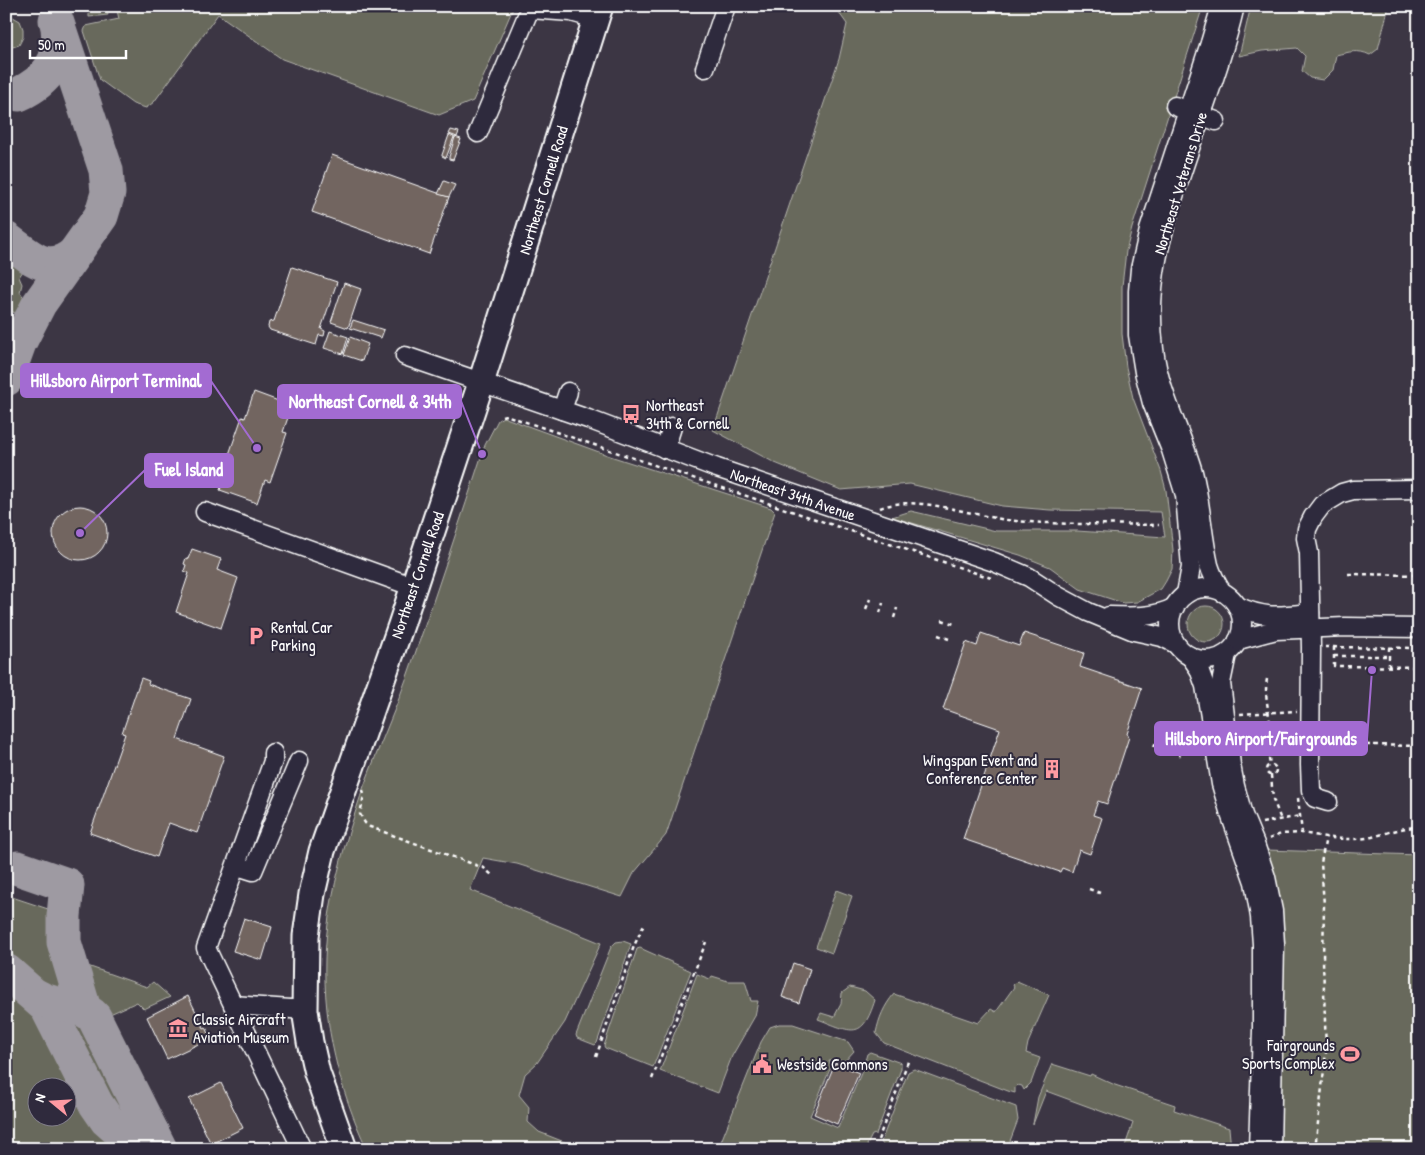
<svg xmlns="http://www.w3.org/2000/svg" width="1425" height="1155" font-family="'Patrick Hand',sans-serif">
<rect width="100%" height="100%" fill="#3c3644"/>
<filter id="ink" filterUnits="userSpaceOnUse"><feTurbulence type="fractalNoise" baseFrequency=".02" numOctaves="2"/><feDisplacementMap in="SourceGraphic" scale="10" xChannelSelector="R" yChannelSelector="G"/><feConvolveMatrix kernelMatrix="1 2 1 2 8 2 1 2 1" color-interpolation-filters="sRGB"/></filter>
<g filter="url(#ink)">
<g fill="#68695b" stroke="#b4b4ad" fill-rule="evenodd">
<path d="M89,6H106L108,15L89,17Z"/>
<path d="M116,6H514L473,101L439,115L282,59L218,14L154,102L146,108L133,104L100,80L84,31L86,26L119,19Z"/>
<path d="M834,6H1203L1132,228L1126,251L1122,286V334L1126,367L1133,398L1161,471L1166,490L1173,550L1172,569L1166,581L1161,589L1137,602L1123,603L1080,589L1050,567L1020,555L892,517L911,511L996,531H1077L1165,537L1161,512L1050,510L1002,506L910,484L841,490L775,463L713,430L839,59L847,24Z"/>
<path d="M1251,6H1389L1378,49L1370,55C1358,49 1349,52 1336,55L1333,70L1323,80L1310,78L1302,71L1305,56L1297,48L1262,51L1239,56Z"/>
<path d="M6,13L20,21L23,29V37L19,45L6,49Z"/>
<path d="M11,261L23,271L19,277L22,284L20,292L25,299L17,314L9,310L6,314V267Z"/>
<path d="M503,417L610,456L771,508L775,512L666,835L634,873L622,897L517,864L483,858L470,890L601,943L565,1022L537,1063L525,1074L519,1095L529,1107L528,1122L539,1132L582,1149H367C339,1089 323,1025 325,959C327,900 345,842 364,786C378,748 395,712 408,674C435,598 460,521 485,445L498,420Z"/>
<circle cx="1206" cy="624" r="18"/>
<path d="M1266,850L1419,855V1149H1280L1283,921L1276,882Z"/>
<path d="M836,890L852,896L832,953L816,947Z"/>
<path d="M12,897L54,911L53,930L54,944L68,991L67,995L51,994L45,991L20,969L16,964L11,951L6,946V899Z"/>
<path d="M623,941L631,944L597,1043L595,1045L577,1038L576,1035L611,947L616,942Z"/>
<path d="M640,948L691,971L653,1067L605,1048L604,1046L637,949Z"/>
<path d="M80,960L82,964L144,986L147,987L153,982L170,997L144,1009L137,1002L110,1014C89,1008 85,982 79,963Z"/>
<path d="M697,974L710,979L712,976L728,981H745L751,1001H758L755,1016L732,1056L718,1093L660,1071Z"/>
<path d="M1017,981L1049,995L1028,1043L1026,1053L1040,1058L1031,1083L1024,1090L1022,1086L1018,1085L1015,1088V1093L1008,1091L884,1043L876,1033C879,1018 884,1006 894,994L978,1023L991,1009L996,1012L1014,987L1013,985Z"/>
<path d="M6,985L22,995L45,1016L95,1120L108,1132L144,1149H6ZM38,1088H68V1118H38Z"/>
<path d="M850,987L865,991L875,1000C862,1041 852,1032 818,1019L821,1013L834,1017L841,1004L842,993Z"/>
<path d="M61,1018L75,1020L87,1028L136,1126L120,1121L107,1109Z"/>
<path d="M779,1024H793L848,1042L854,1051L845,1061H829L831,1067L810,1116L838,1128L862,1071L867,1054L870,1052L901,1063V1069L876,1134L872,1135L867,1145L869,1149H718L761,1042L770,1027Z"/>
<path d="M1052,1064L1090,1076L1091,1074L1115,1085L1175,1105L1174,1110L1229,1128L1231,1149H1124L1133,1123L1046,1091L1033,1124L1038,1097Z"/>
<path d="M914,1069L1016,1107L1018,1120L1007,1149H882L883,1145L881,1142L908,1072Z"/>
</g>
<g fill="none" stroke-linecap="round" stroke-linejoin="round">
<g stroke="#9e9aa2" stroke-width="35">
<path d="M19,94C47,81 63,60 58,28"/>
<path d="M6,239C29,255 47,277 74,254"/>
<path d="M6,379L19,343L39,304L101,216L108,193L106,170L56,20"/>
<path d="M18,868L67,885L64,916V942L84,1009"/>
<path d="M6,971L47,1007L96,1104L107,1120L116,1128L131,1134L152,1133"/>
<path d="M38,997C57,1009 78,1001 94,1017L160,1149"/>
</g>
</g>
<g fill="#726560" stroke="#fff">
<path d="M451,130L459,132L457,137L449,134Z"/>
<path d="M449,135L454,137L446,158L442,156V155Z"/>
<path d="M455,137L461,139L453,160L449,159V157Z"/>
<path d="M332,155L449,197L429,254L312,212Z"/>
<path d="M444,181L455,185L449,197L438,194Z"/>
<path d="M292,267L337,282L321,329L325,331L324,336L319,335L316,345L270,330L268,327L269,322L274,321Z"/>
<path d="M344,283L361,289L348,328L331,322Z"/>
<path d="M353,320L384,330L381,338L350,328Z"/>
<path d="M330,331L348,337L343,354L324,348Z"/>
<path d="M350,337L368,344L362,361L344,355Z"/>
<path d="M254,392L292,406L283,432L287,433L270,482L265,480L257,503L220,490L229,464L226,463L242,417L245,418Z"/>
<circle cx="80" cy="533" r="27"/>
<path d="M192,549L221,559L217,570L238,578L221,628L176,612L189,573L184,571L186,565L184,564L186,558L188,559Z"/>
<path d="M981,633L1019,646L1024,633L1084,653L1080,667L1142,688L1127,734L1129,737L1107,804L1098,801L1093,815L1102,818L1090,854L1079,850L1072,872L1062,868L1060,872L963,839L1000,729L943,709L966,642L977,646Z"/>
<path d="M141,678L149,681L148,684L159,688L191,699L177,739L224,756L197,833L169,823L157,857L90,833L125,734L122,733Z"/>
<path d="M244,918L272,927L262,960L233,951Z"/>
<path d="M793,963L810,969L799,1003L782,997Z"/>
<path d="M188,996L204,1028L206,1027L211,1038L167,1059L147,1017Z"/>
<path d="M835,1063L859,1073L837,1124L814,1114Z"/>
<path d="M221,1083L243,1128L211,1144L189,1099Z"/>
</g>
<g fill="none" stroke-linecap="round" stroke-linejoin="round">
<g stroke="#fff" stroke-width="21">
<g id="minor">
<path d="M530,9L571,12L596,19"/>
<path d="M705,68L726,6"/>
<path d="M1175,106L1216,121"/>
<path d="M478,133L531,6"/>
<path d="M405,356L588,419L717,468L994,562L1029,577L1058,596L1088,612L1134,631L1162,637L1176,644"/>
<path d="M562,410L568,392"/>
<path d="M665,449L672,427"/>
<path d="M205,512L414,587"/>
<circle cx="1206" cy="624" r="36"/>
<path d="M1222,592C1217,584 1212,575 1209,565C1202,534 1201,502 1193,472C1181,430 1159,393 1154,349C1146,283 1161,234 1182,172C1200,117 1222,62 1235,6"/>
<path d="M1186,594L1191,567L1185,495L1171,450L1152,403L1144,372L1138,335V291L1140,269L1149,230L1210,43L1221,6"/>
<path d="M1237,606C1265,619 1281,616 1310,613"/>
<path d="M1109,616C1132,617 1154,618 1175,607"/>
<path d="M1238,640L1276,630L1345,627L1419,628"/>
<path d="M1227,654L1221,683L1231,765L1235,786L1243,815L1255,844L1266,877L1273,911L1275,944L1271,1149"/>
<path d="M1190,656L1199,669L1205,686L1221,784L1229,811L1254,882L1260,917L1262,944V1030L1258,1149"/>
<path d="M273,753V761L206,948L302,1149"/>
<path d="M1328,802L1315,798L1311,790L1310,765L1311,648L1309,553L1306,538L1307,529L1313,517L1322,505L1342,493L1353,490L1419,489"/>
<path d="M237,866L253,871L299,761"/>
<path d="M233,1005L305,1010"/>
</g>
</g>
<g stroke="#fff" stroke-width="29">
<path id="highway" d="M344,1149L317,1073L310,1042L305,1010L306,936L312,894L322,851L401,625L481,383L600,6"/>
</g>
<g stroke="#fff" stroke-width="2.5" stroke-dasharray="4 4" stroke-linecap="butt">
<path d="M502,416L506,415L520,420L991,578"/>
<path d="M880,508C917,493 977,518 1016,521C1063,525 1112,524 1159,525"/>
<path d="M1348,574L1419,575"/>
<path d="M866,609L870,599"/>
<path d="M880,613L883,603"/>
<path d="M894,618L897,608"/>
<path d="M942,620L954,624"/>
<path d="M938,635L949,639"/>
<path d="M1325,647L1419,648"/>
<path d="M1334,647V666L1419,667"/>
<path d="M1334,656H1389"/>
<path d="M1389,667V648"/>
<path d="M1267,679C1264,694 1269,710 1270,726C1271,739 1267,752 1270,765"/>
<path d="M1240,714L1297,711"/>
<path d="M1326,744L1419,746"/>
<path d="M1154,747L1158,736"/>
<path d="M1165,751L1169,740"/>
<path d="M1179,756L1183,745"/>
<circle cx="1271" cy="770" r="5"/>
<path d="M1271,775L1273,799L1281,820"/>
<path d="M363,790L364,795L360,814L365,823L370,827L484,868L492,875"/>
<path d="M1298,798L1302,833C1325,837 1348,842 1372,837C1388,833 1402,827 1419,827"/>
<path d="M1262,823L1300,816"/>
<path d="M1269,839L1281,834L1302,833"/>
<path d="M1089,889L1100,893"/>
<path d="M596,1057L634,946L645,922"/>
<path d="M652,1079L706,942"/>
<path d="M878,1140L909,1059"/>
<path d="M1315,1149L1326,1052L1323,960L1324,905L1321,863L1326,837"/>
</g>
<use href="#minor" stroke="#2f2a3d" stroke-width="18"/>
<use href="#highway" stroke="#2f2a3d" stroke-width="25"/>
</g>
</g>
<defs>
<g id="bus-bare" transform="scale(1.5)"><path d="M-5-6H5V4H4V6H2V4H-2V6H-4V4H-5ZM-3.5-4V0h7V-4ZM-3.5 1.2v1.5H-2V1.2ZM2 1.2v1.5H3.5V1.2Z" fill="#ff9aa2" stroke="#2f2a3d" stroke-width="2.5" paint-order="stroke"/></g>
<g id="parking-bare" transform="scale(1.5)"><path d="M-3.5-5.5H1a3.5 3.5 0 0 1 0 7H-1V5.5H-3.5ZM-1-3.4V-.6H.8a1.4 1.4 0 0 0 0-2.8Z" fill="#ff9aa2" stroke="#2f2a3d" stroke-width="2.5" paint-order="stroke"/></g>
<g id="building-bare" transform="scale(1.5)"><path d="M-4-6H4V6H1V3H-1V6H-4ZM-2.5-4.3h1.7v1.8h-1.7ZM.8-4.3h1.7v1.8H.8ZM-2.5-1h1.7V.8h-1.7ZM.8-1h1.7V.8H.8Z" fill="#ff9aa2" stroke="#2f2a3d" stroke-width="2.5" paint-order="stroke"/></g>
<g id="museum-bare" transform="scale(1.5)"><path d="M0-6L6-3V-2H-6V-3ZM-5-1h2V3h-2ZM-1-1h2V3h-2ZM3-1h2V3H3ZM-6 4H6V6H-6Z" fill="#ff9aa2" stroke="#2f2a3d" stroke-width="2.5" paint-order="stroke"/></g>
<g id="stadium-bare" transform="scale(1.5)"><path d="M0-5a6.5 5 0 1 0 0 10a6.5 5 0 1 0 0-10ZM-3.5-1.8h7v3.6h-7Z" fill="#ff9aa2" stroke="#2f2a3d" stroke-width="2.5" paint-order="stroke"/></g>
<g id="civic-bare" transform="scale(1.5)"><path d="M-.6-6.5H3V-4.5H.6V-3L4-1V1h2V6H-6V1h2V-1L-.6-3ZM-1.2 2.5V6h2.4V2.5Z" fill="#ff9aa2" stroke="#2f2a3d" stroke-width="2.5" paint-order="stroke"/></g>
</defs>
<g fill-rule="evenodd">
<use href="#bus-bare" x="631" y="414"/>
<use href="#parking-bare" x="256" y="636"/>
<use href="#building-bare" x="1052" y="769"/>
<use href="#museum-bare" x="178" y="1028"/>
<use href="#stadium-bare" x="1350" y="1054"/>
<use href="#civic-bare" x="762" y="1064"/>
</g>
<g text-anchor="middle" stroke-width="4" stroke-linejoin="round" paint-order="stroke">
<g font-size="16" fill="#fff" stroke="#2f2a3d">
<text transform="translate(1180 183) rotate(-73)" y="6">Northeast Veterans Drive</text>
<text transform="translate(543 190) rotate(-73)" y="6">Northeast Cornell Road</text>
<text transform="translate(793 494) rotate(19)" y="6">Northeast 34th Avenue</text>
<text transform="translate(417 575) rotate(-71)" y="6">Northeast Cornell Road</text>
</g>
<g font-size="16" fill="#fff" stroke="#2f2a3d" text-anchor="start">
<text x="646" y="411">Northeast<tspan x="646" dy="18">34th &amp; Cornell</tspan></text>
<text x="271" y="633">Rental Car<tspan x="271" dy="18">Parking</tspan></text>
<text x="1037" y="766" text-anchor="end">Wingspan Event and<tspan x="1037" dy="18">Conference Center</tspan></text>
<text x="193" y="1025">Classic Aircraft<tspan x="193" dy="18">Aviation Museum</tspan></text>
<text x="1335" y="1051" text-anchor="end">Fairgrounds<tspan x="1335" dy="18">Sports Complex</tspan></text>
<text x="777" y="1070">Westside Commons</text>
</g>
</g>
<path fill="none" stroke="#a36bd2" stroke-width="2" d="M257 448L211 381M482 454L461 401M80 533L145 470M1372 670L1367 739"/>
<g fill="#a36bd2" stroke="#2f2a3d" stroke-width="2">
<circle cx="257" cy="448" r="5"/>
<circle cx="482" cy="454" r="5"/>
<circle cx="80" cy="533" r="5"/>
<circle cx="1372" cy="670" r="5"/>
</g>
<g fill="#a36bd2" stroke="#a36bd2" stroke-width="2">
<rect x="21" y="364" width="190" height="33" rx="5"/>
<rect x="278" y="385" width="183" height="33" rx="5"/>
<rect x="145" y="454" width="88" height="33" rx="5"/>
<rect x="1155" y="722" width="212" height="33" rx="5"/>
</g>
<g font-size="18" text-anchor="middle" font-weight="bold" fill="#fff">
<text x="116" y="387">Hillsboro Airport Terminal</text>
<text x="370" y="408">Northeast Cornell &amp; 34th</text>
<text x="189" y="476">Fuel Island</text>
<text x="1261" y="745">Hillsboro Airport/Fairgrounds</text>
</g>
<rect width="1425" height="1155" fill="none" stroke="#2f2a3d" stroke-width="25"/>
<rect x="12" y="12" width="1400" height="1130" fill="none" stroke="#fff" stroke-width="2" filter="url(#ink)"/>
<g transform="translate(52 1102) rotate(288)"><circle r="24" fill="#2f2a3d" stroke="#827f8b"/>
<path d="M0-4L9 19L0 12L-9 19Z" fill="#ff9aa2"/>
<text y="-8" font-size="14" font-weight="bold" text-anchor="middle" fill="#ffffff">N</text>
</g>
<path d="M30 50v8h96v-8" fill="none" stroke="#ffffff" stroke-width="2.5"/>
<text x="38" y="50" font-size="15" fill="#ffffff" stroke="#2f2a3d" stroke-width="4" paint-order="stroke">50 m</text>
</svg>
